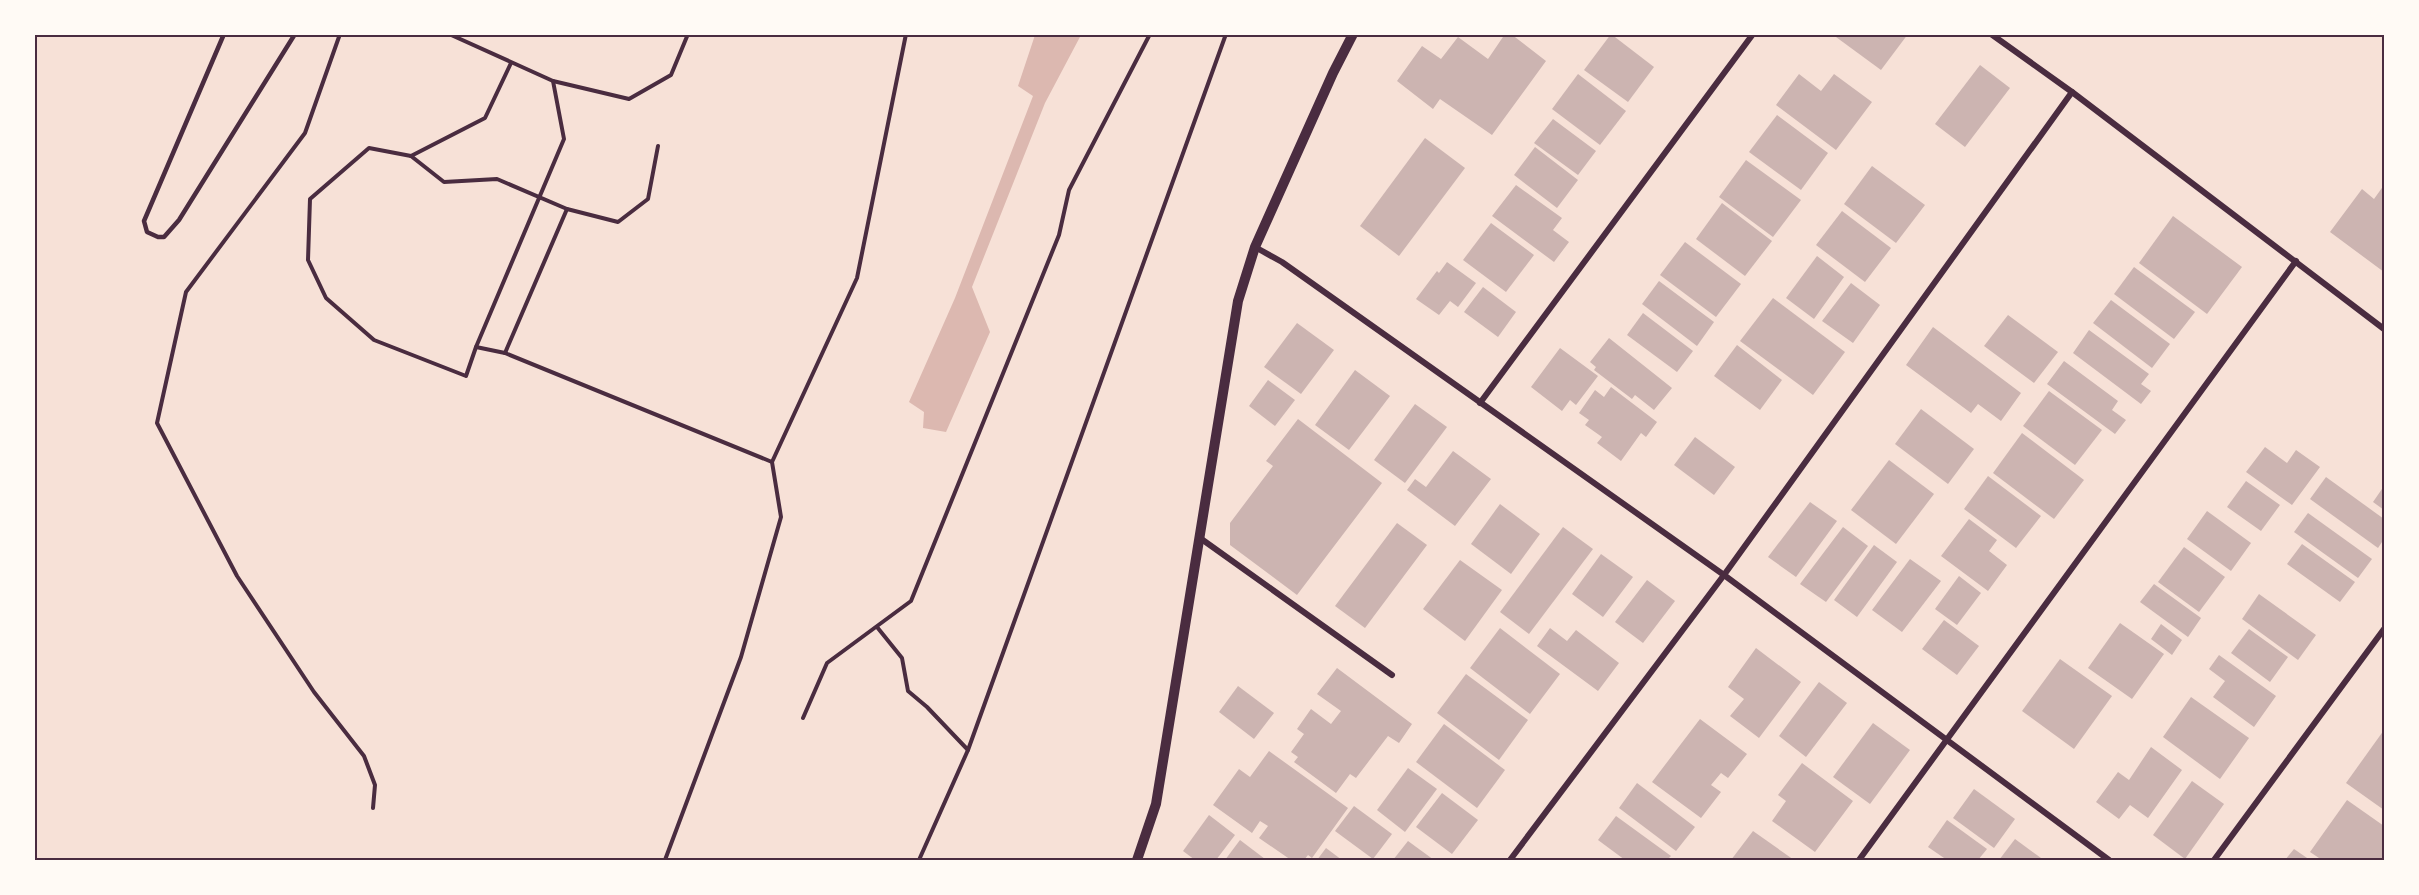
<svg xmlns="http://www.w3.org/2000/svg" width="2419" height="895" font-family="'PT Sans',sans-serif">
<rect width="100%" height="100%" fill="#f7e1d7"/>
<path fill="#dcb8b0" d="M1035,35H1081L1045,103L972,287L990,332L946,432L923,428L924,412L909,402L955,298L1033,96L1018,86Z"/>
<g fill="#ccb4b1">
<path d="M1505,34H1511L1546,61L1492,135L1440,99L1433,109L1397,81L1422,46L1441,59L1458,37L1488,59Z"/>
<path d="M1611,34L1654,67L1628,102L1584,70Z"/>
<path d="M1838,34H1908L1881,70L1836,37Z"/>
<path d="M1980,65L2010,88L1965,147L1935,124Z"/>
<path d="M1578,74L1626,111L1600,145L1552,109Z"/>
<path d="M1799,74L1821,91L1834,74L1872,102L1836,150L1776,105Z"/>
<path d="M1777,115L1828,153L1801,190L1749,152Z"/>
<path d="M1553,119L1596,151L1578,175L1534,143Z"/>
<path d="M1425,138L1465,168L1399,256L1360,226Z"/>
<path d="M1535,147L1578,180L1557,208L1514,175Z"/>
<path d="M1746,160L1801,200L1773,237L1719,197Z"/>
<path d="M1872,166L1925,205L1896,243L1844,204Z"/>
<path d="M1516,185L1562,218L1553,230L1569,242L1554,262L1492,216Z"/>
<path d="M2384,185V272L2330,232L2362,189L2374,199Z"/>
<path d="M1722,203L1772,241L1745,276L1696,239Z"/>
<path d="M1842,211L1891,248L1865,282L1816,245Z"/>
<path d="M2173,216L2242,267L2207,314L2139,263Z"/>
<path d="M1491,223L1534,255L1506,292L1463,260Z"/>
<path d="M1685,242L1741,284L1716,317L1660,275Z"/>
<path d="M1817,256L1844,277L1814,319L1786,298Z"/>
<path d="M1447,262L1476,283L1458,307L1450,301L1439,315L1416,299L1437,271L1439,273Z"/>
<path d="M2134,267L2195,312L2174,339L2114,294Z"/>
<path d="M1659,281L1714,322L1697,346L1642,304Z"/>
<path d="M1851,283L1880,305L1853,343L1822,321Z"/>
<path d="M1483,287L1516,312L1498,337L1464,312Z"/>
<path d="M1773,298L1845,352L1813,395L1740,341Z"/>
<path d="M2111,300L2170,344L2152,368L2093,323Z"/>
<path d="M1643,313L1693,351L1677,372L1627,335Z"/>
<path d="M2008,315L2058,352L2034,383L1984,346Z"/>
<path d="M1297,323L1334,350L1301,394L1264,367Z"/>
<path d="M1933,327L2021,393L2001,421L1978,404L1971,413L1906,365Z"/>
<path d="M2089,330L2149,374L2141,384L2151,391L2141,404L2073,353Z"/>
<path d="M1609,338L1672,388L1654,410L1635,395L1632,399L1594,370L1596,367L1590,362Z"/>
<path d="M1737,345L1782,380L1760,410L1714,376Z"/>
<path d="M1560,348L1598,376L1576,405L1570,400L1562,411L1531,387Z"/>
<path d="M2064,361L2118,401L2112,410L2126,420L2115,434L2047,384Z"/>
<path d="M1355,370L1390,396L1349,450L1315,425Z"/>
<path d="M1268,380L1295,400L1275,426L1249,406Z"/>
<path d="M1611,387L1657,422L1646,437L1641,433L1621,461L1597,443L1602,437L1585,425L1589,420L1579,413L1595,390L1604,397Z"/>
<path d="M2049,391L2102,430L2075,465L2023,426Z"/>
<path d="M1415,404L1447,427L1405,483L1374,460Z"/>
<path d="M1921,409L1974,449L1948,484L1895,444Z"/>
<path d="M1298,419L1382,483L1297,595L1230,545V523L1273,466L1266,461Z"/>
<path d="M2022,433L2084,480L2054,519L1993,473Z"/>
<path d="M1695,437L1735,467L1714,495L1674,465Z"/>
<path d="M2265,447L2287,463L2296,450L2320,467L2292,505L2246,472Z"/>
<path d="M1453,451L1491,479L1455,526L1407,490L1415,479L1426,487Z"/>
<path d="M1889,460L1934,494L1896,544L1851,510Z"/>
<path d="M1988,476L2041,516L2016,548L1964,509Z"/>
<path d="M2326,477L2384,519V539L2378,548L2310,499Z"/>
<path d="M2246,481L2280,505L2261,531L2227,507Z"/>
<path d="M2384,486V510L2373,502Z"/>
<path d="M1810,502L1837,521L1796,577L1768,557Z"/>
<path d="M1500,504L1540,534L1511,574L1471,544Z"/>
<path d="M2207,511L2251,543L2231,571L2187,539Z"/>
<path d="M2308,513L2372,559L2358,578L2294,532Z"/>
<path d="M1969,519L1997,540L1989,551L2007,565L1988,591L1941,556Z"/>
<path d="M1397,523L1427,545L1365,628L1335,606Z"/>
<path d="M1563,527L1593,549L1529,634L1500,612Z"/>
<path d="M1843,527L1868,546L1826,602L1800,584Z"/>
<path d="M2302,544L2355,582L2340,602L2287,564Z"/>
<path d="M1874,545L1897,562L1857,617L1834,600Z"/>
<path d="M2184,547L2225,577L2199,612L2158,582Z"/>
<path d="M1601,554L1633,577L1603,617L1572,594Z"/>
<path d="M1910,559L1941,581L1902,632L1872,610Z"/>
<path d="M1460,560L1502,590L1465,641L1423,609Z"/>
<path d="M1959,576L1981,593L1957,625L1935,609Z"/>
<path d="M1647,580L1675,601L1643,643L1615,622Z"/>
<path d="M2154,584L2201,618L2188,637L2140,602Z"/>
<path d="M2259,594L2316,635L2298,660L2242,619Z"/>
<path d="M1944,620L1979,646L1957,675L1922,649Z"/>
<path d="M2120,623L2164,654L2132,699L2088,668Z"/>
<path d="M2161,624L2182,640L2172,655L2151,639Z"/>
<path d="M1500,628L1560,674L1530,714L1470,668Z"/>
<path d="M1550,628L1567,641L1576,630L1619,663L1598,691L1537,646Z"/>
<path d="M2249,629L2288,657L2270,682L2231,653Z"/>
<path d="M1756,648L1801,682L1759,738L1730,716L1744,699L1728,687Z"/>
<path d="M2219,655L2276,696L2254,727L2213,697L2225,681L2209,669Z"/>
<path d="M2060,659L2112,696L2074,749L2022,711Z"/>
<path d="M1337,668L1412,724L1399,743L1388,736L1356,778L1350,774L1336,793L1294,762L1298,757L1291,752L1304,734L1297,729L1311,709L1331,724L1341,711L1317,694Z"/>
<path d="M1466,674L1528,720L1499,760L1437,713Z"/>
<path d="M1819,682L1847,703L1806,757L1779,736Z"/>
<path d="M1238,686L1274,713L1254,739L1219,712Z"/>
<path d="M2191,697L2249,738L2220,779L2163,737Z"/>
<path d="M1700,719L1747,754L1728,778L1721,773L1711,785L1721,792L1701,818L1652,782Z"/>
<path d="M1873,723L1910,750L1870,804L1833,777Z"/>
<path d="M1444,724L1505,770L1477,808L1416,762Z"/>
<path d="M2384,730V810L2346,783Z"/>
<path d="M2151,747L2182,770L2148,818L2130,805L2119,819L2096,802L2118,772L2129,780Z"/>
<path d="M1269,751L1348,808L1312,858L1308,855L1304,860H1291L1259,838L1268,826L1260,821L1252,833L1213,805L1239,769L1250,777Z"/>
<path d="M1802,763L1853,801L1815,852L1772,821L1786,801L1778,795Z"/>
<path d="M1408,768L1437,789L1405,832L1377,810Z"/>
<path d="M2192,781L2224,804L2185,859L2153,835Z"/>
<path d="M1637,783L1695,827L1676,851L1619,808Z"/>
<path d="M1974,789L2015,819L1994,848L1953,818Z"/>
<path d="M1442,793L1478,820L1452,854L1416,827Z"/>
<path d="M2347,800L2384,826V860H2322L2310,852Z"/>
<path d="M1354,806L1392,834L1373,859L1335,831Z"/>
<path d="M1209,815L1235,835L1216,860H1195L1183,851Z"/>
<path d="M1616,816L1671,856L1667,860H1625L1598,840Z"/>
<path d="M1947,820L1987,849L1978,860H1947L1928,847Z"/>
<path d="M1753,831L1794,860H1731Z"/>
<path d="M2015,839L2041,858L2039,860H1999Z"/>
<path d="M1240,840L1265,859L1264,860H1225Z"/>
<path d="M1408,841L1434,860H1393Z"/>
<path d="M1326,848L1342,860H1317Z"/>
<path d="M2294,849L2310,860H2285Z"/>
</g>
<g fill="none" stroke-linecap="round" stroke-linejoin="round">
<g stroke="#4a2c40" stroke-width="4">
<path d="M340,34L305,133L186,292L157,423L237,576L314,692L364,756L375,785L373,808"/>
<path d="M449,34L553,81L629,99L671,75L688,34"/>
<path d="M553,81L564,139L476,347L466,376L374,340L326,298L308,260L310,199L369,148L411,156L444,182L497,179L567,209L618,222L648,199L658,146"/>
<path d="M411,156L485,118L511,63"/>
<path d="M476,347L505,353L772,462"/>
<path d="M505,353L567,209"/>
<path d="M877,627L902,658L908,691L927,707L968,750"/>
<path d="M803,718L827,663L911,601L1059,235L1069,190L1150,34"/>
<path d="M665,860L741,657L781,517L772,462L857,278L906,34"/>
<path d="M919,860L968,750L1226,34"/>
</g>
<path stroke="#4a2c40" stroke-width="4.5" d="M224,34L144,221L147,232L158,237H164L179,220L295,34"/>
<g stroke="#4a2c40" stroke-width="6">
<path d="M1991,34L2072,92L2384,329"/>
<path d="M1255,247L1282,262L1724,575L2109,860"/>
<path d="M1480,403L1753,34"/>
<path d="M1200,538L1392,675"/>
<path d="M1510,860L1724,575L2072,92"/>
<path d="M1859,860L2296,261"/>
<path d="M2214,860L2384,629"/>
</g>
<path stroke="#4a2c40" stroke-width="10" d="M1137,860L1156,804L1238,301L1255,247L1333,73L1353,34"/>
</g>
<rect width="2419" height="895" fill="none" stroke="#fffaf5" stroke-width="72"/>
<rect x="36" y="36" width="2347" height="823" fill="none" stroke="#4a2c40" stroke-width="2"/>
</svg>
